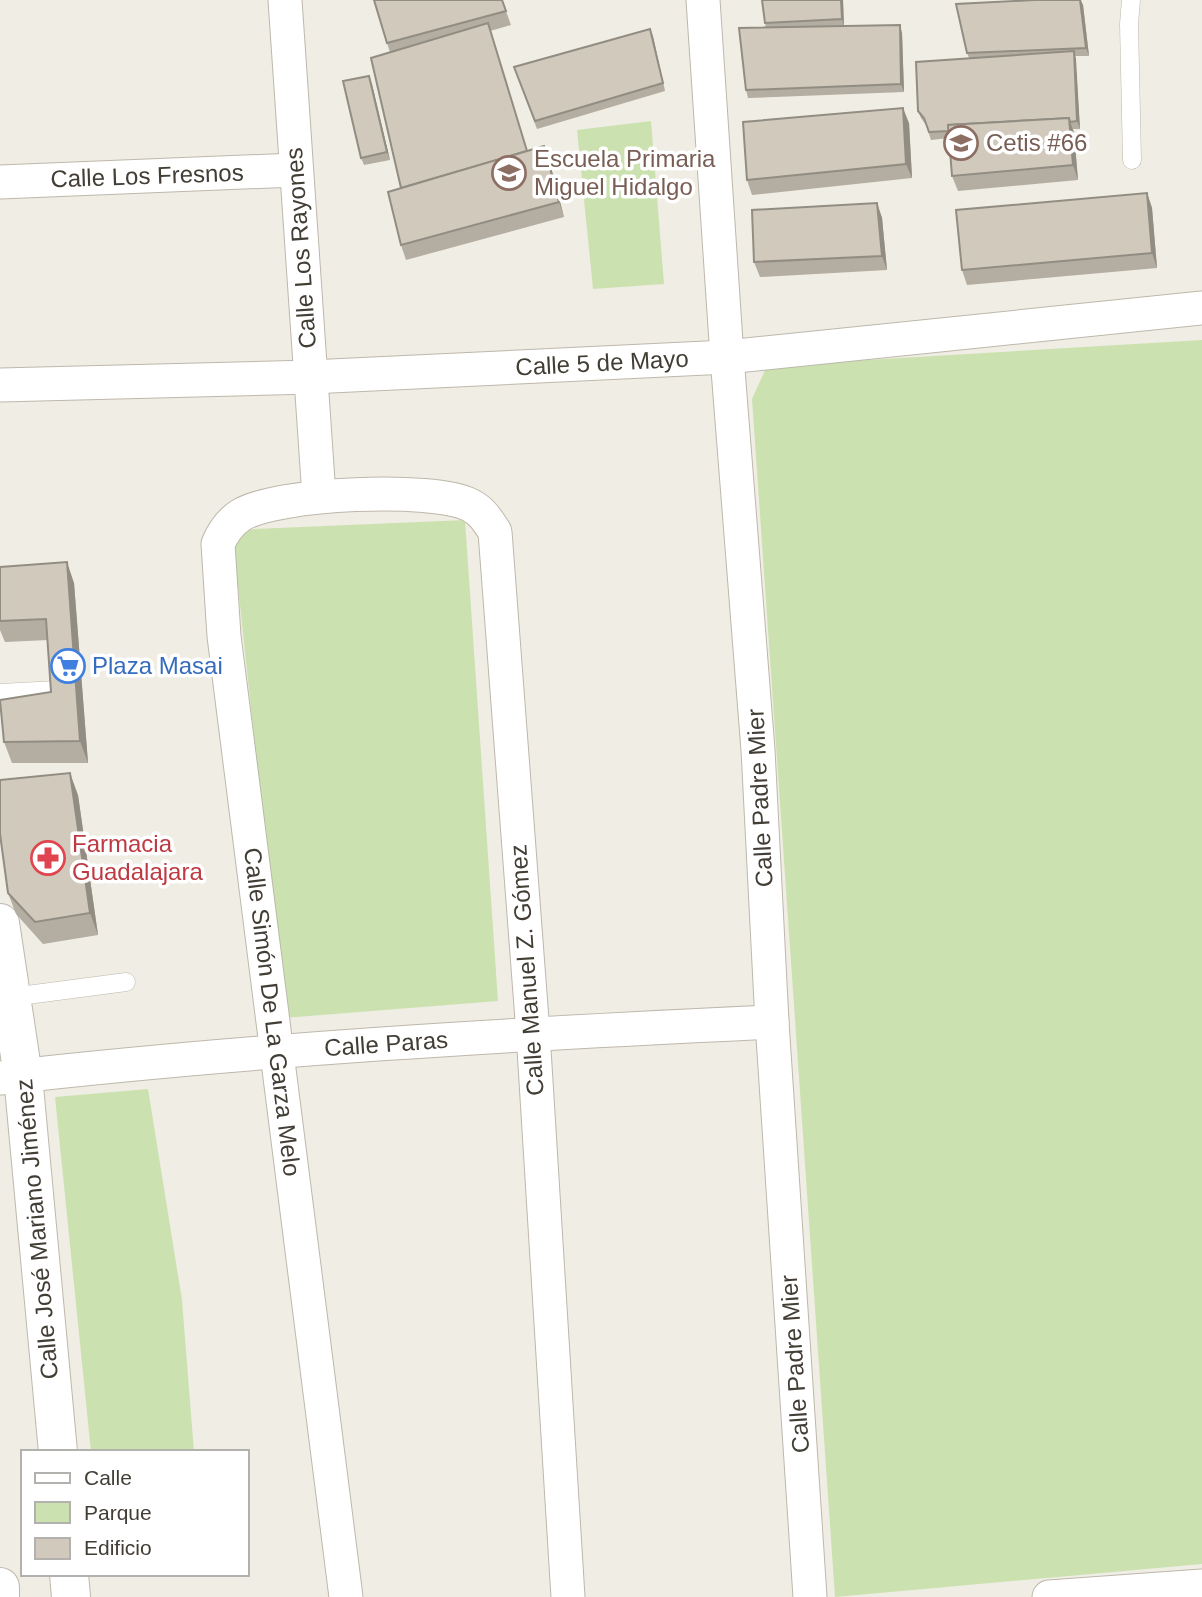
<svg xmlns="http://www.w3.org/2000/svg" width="1202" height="1597" font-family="Arial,sans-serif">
<rect width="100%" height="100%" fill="#f0ede4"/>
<g fill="#cbe2b0">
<path d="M651,121L664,284L593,289L577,130Z"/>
<path d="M1202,340V1564L835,1597L752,399L767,366Z"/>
<path d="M465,520L498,1001L284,1018L232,530Z"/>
<path d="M148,1089L182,1300L194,1452H91L55,1097Z"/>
</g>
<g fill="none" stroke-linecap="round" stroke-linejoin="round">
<g stroke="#beb8ab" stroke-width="19">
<g id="service">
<path d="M1131,0L1129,24L1132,160"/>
<path d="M0,693L57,690"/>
<path d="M12,997L126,982"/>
</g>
</g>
<g stroke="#beb8ab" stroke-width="35">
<g id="minor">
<path d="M285,0L319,496"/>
<path d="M703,0L727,357L758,750L772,1022L810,1597"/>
<path d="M0,182L295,170"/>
<path d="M0,385L310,377L727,357L1202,308"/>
<path d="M0,1078C256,1049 514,1034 772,1022"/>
<path d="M346,1597L224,636L218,544C223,532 230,522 241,515C277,493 433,486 470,505C482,511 488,521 495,532L533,1033L568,1597"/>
<path d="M1049,1597L1202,1586"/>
</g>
</g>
<g stroke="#beb8ab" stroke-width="40">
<g id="tertiary">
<path d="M0,923L23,1076L58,1452"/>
<path d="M69,1574L71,1597"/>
<path d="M0,1587V1597"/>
</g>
</g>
<use href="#service" stroke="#fff" stroke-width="18"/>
<use href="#minor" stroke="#fff" stroke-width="33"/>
<use href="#tertiary" stroke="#fff" stroke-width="38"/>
</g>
<g fill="#b4ada1">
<path d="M502,0L511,25L490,31L527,151L549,160L564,217L406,260L401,245V188L390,52L387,43Z"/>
<path d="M843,0L844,26L902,33L904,92L748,98L746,90L766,28L765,23Z"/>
<path d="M1035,0H1081L1083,5L1089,56H1075L1080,129H1073L1074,133L1078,180L958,191L952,176L949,138L931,140L926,125L921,118L918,111L969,58L967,53Z"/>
<path d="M650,29L665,91L537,129L514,67Z"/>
<path d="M369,76L390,160L364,165L361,158Z"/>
<path d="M909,123L912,178L752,195L747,180Z"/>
<path d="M1147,193L1152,208L1157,268L967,285L962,270Z"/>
<path d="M877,203L882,218L887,270L760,277L754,262Z"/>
<path d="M0,567L74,583L88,763H12L4,742L51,692L48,640L5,642L0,630Z"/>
<path d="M78,795L98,935L43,944L16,914L8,893Z"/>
</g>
<g fill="#928d83">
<path d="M841,0H843L844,27L842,19Z"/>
<path d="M1080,0L1083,5L1089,56L1086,48Z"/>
<path d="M900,25L902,33L904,92L901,84Z"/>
<path d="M650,29L653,36L665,91L663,83Z"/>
<path d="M1074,51L1076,59L1080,129L1077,121Z"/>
<path d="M369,76L372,84L390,160L387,152Z"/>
<path d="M903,108L909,123L912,178L906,164Z"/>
<path d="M1069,118L1074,133L1078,180L1073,165Z"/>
<path d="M544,146L549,160L564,217L559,202Z"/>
<path d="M1147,193L1152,208L1157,268L1152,253Z"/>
<path d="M877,203L882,218L887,270L882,256Z"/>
<path d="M67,562L74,583L88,763L80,741Z"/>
<path d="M70,773L78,795L98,935L90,913Z"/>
</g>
<g fill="#d1c9bb" stroke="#928d83" stroke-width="2">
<path d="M374,0H502L506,11L387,43Z"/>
<path d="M762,0H841L842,19L765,23Z"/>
<path d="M1035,0H1080L1086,48L967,53L956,4Z"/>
<path d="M488,23L527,151L401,188L371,58Z"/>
<path d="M900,25L901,84L746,90L739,28Z"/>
<path d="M650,29L663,83L535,121L514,67Z"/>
<path d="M1074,51L1077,121L1070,122L1069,118L948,125L949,131L929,132L924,118L918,111L916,62Z"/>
<path d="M369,76L387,152L361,158L343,81Z"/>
<path d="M903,108L906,164L747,180L743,122Z"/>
<path d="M1069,118L1073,165L952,176L948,125Z"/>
<path d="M544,146L559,202L401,245L388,192Z"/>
<path d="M1147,193L1152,253L962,270L956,210Z"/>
<path d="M877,203L882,256L754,262L752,210Z"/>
<path d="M67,562L80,741L4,742L0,700L51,692L46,619L0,621V567Z"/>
<path d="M70,773L90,913L35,922L8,893L0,834V780Z"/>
</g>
<defs>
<g id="school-ring" transform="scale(1.75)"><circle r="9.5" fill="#fff" stroke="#8d6e63" stroke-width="1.5"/><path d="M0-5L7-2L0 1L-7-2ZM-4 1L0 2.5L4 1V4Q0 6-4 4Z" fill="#8d6e63"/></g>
<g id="supermarket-ring" transform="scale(1.75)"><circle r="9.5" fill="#fff" stroke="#3f7fe0" stroke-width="1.5"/><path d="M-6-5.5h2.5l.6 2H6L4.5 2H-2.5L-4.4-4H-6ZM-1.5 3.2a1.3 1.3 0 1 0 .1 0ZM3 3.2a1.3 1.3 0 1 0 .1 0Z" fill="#3f7fe0"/></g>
<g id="pharmacy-ring" transform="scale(1.75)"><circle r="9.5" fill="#fff" stroke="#e0444e" stroke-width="1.5"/><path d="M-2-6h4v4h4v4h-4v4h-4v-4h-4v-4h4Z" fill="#e0444e"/></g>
</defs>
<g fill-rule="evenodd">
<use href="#school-ring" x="961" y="143"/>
<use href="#school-ring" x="509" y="173"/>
<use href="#supermarket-ring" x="68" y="666"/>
<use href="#pharmacy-ring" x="48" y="858"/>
</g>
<g text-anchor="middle" stroke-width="7" stroke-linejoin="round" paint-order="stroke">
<g font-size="24" fill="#785e54" stroke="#fff" text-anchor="start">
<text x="986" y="151">Cetis #66</text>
<text x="534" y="167">Escuela Primaria<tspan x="534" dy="28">Miguel Hidalgo</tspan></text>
</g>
<g font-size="24" fill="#423d35" stroke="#fff">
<text transform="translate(147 176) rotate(-2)" y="8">Calle Los Fresnos</text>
<text transform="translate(301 248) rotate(-94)" y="8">Calle Los Rayones</text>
<text transform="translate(602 363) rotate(-3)" y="8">Calle 5 de Mayo</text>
<text transform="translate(760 798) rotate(-93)" y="8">Calle Padre Mier</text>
<text transform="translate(527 970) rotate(-94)" y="8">Calle Manuel Z. Gómez</text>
<text transform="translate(272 1012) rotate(83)" y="8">Calle Simón De La Garza Melo</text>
<text transform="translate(386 1044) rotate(-4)" y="8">Calle Paras</text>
<text transform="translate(37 1229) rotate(-95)" y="8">Calle José Mariano Jiménez</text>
<text transform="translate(795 1364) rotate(-94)" y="8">Calle Padre Mier</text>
</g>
<g font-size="24" fill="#366cbe" stroke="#fff" text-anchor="start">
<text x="92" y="674">Plaza Masai</text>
</g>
<g font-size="24" fill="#be3a42" stroke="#fff" text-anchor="start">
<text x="72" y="852">Farmacia<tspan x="72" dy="28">Guadalajara</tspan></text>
</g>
</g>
<rect x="21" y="1450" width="228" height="126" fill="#ffffff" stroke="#b3b1ae" stroke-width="2"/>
<rect x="35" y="1473" width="35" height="10" fill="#ffffff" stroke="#b3b1ae" stroke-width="2"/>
<text x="84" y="1485" font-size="21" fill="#423d35">Calle</text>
<rect x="35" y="1502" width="35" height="21" fill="#cbe2b0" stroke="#b3b1ae" stroke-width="2"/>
<text x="84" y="1520" font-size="21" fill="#423d35">Parque</text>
<rect x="35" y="1538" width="35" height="21" fill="#d1c9bb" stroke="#b3b1ae" stroke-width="2"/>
<text x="84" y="1555" font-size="21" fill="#423d35">Edificio</text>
</svg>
